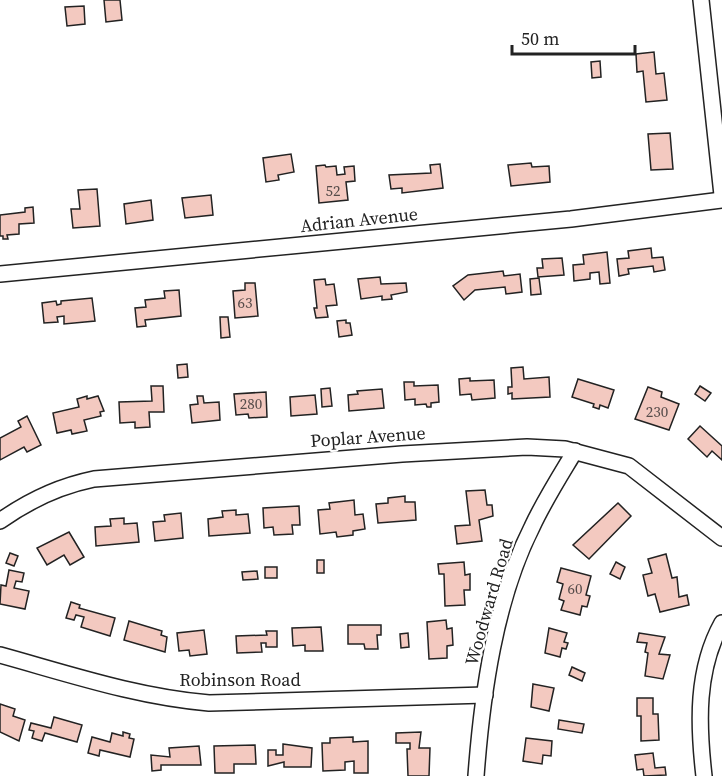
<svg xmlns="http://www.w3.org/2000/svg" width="722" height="776" font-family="'Source Serif 4',serif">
<rect width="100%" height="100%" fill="#fff"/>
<g fill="#f3c9c0" stroke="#222" stroke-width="1.5">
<path d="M104,0H120L122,20L106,22Z"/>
<path d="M84,6L85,24L67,26L65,7Z"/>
<path d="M654,52L656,74L664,73L667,100L646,102L643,71L637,72L636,54Z"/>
<path d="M600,61L601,77L592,78L591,62Z"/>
<path d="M670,133L673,169L651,170L648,134Z"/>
<path d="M291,154L294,172L278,175L279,180L266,182L263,158Z"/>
<path d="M531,163L532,167L549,166L550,182L511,186L508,165Z"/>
<path d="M440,164L443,188L402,193V188L391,189L389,175L431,173L430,165Z"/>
<path d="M325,165L326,167L336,166L337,175L345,174L344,167L354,166L355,181L346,182L348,200L319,203L316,166Z"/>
<path d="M97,189L100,226L73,228L71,209H80L78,190Z"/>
<path d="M211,195L213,215L185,218L182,198Z"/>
<path d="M151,200L153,220L126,224L124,204Z"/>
<path d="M33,207L34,223L19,224V234L7,235L8,239H3V236H0V215L25,212V208Z"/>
<path d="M651,248L652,258L663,257L665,270L654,272L653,266L628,269L629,274L619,276L617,259L629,258L628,251Z"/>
<path d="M607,252L610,283L600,284L599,272L590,273V279L574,281L573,265L584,264L583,255Z"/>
<path d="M562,258L564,275L538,277L537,268H543L542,259Z"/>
<path d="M503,271L504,276L520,274L522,292L506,294L505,287L475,290L464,300L453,286L468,275Z"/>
<path d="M380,277L381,284L406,283L407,292L391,295L392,299L382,300V296L361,299L358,279Z"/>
<path d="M539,278L541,294L531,295L530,279Z"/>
<path d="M325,279L326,285L334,284L337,305L326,306L328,317L316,318L314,308H317L314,280Z"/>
<path d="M245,283H255L258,316L235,318L233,291L245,290Z"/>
<path d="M179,290L181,316L145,320L146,326L137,327L135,308L146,307L145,300L165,298L164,291Z"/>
<path d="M92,298L95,321L64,324V316L57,317L58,322L44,323L42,303L56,301L57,305L61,304V301Z"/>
<path d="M220,317H228L230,337L221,338Z"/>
<path d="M346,320V323H350L352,335L339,337L337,321Z"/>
<path d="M187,364L188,377L178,378L177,365Z"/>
<path d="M523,367L524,379L549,377L550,397L512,399V393L508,394V387H512L511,368Z"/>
<path d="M470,378V381L494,380L495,398L472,400L471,394L460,395L459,379Z"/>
<path d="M578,379L614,390L608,408L600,405L599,409L593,407L594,404L572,397Z"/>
<path d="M404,382H414V386L438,385L439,402L431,403V407H427L426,404L415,405V399L405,400Z"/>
<path d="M151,386H163L164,412H149L150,427L135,428V422L120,423L119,402L152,401Z"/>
<path d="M700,386L711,393L705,401L695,394Z"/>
<path d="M648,387L662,392L661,397L679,404L669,430L635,419Z"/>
<path d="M330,388L332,406L322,407L321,389Z"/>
<path d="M382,389L384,408L349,411L348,395L358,394L357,391Z"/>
<path d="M266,392L267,417L249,418L248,414L236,415L234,394Z"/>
<path d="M315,395L317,414L291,416L290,397Z"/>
<path d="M87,396V399L98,396L104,411L100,412L101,416L84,420L87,431L72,434L71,430L57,433L53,413L79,407L77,399Z"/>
<path d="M197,396H203L204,403L219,402L220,420L192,423L190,405L198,404Z"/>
<path d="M27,416L41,445L27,452L24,447L0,460V438L21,427L18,421Z"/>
<path d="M700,426L722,446V460L712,451L707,457L688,439Z"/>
<path d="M485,490L487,505H492L493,516L479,520L482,541L457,544L455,526L470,525L466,491Z"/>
<path d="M405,496V502H415L416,520L378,523L376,504L388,503V498Z"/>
<path d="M354,500L355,515L363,514L365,529L353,531V535L337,537L336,532L320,534L318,510L330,509L329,503Z"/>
<path d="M618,503L631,516L589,559L573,545Z"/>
<path d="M299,506L300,525H292L293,534L274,535L273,527L264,528L263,508Z"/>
<path d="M236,510V515L248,514L250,533L209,536L208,519L223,517L222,511Z"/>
<path d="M181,513L183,538L155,541L153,522L165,521L164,515Z"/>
<path d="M124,518V524L137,523L139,542L96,546L95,527L111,526L110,519Z"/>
<path d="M69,532L84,557L70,565L64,555L47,565L37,548Z"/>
<path d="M10,553L18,556L14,566L6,563Z"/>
<path d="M666,554L672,578L677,577L679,597L687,595L689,605L660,612L655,594L648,596L643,575L652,573L648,559Z"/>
<rect x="317" y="560" width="7" height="13"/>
<path d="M464,562L465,575L470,574V590H464L465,605L445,606L444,574H439L438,564Z"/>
<path d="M616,562L625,567L620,579L610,574Z"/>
<rect x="265" y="567" width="12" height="11"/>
<path d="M561,568L591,576L586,595L590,596L587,607L582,606L580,615L561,610L564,601L559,599L563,584L557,582Z"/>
<path d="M9,570L24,573L22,582L16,581L14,588L29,591L25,609L0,604L1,585L6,586Z"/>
<path d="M257,571L258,579L243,580L242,572Z"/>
<path d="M71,602L80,605L79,608L115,618L110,636L81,627L84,617L76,615L74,620L66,618Z"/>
<path d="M446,620L447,629L452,628L453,645L447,646V658L429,659L427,622Z"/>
<path d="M129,621L162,631L161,635L167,637L165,652L124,640Z"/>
<path d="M348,625H381V635H377L378,649H365L364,644H348Z"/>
<path d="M321,627L323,651H305V645L293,646L292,628Z"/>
<path d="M549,628L567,633L564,642L568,643L566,649L562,648L560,657L545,653Z"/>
<path d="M204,630L207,654L190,656L189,650L179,651L177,633Z"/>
<path d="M266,631H277V647H266V643H261L262,652L237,653L236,636L267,635Z"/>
<path d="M408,633L409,647L401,648L400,634Z"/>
<path d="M639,633L665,637L659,654L670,655L663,679L645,676L648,653L645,652L647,643L637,642Z"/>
<path d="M572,667L585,673L582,681L569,675Z"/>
<path d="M533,684L554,688L549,711L531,707Z"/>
<path d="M637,698H653V714H658L659,740L641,741V716H637Z"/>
<path d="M0,704L15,709L13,716L25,720L19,741L0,732Z"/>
<path d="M54,717L82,725L77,742L45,733L42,741L32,738L34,731L29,730L31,723L51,728Z"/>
<path d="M559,720L584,724L582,733L558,729Z"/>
<path d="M123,732L130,734L129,738L134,739L130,757L100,750L99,756L88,753L92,737L110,742L112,733L123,736Z"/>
<path d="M421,732L419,748H430L429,776H408L407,749H410V743H396V733Z"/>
<path d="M353,737V742L368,741V773H354V761L345,762V770L323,771L322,743H330V738Z"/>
<path d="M526,738L552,741L551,756L543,755L542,764L523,761Z"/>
<path d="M283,744L312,748L311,767H284V762L268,766V750H276V755H283Z"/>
<path d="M255,745L256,764H234V773H215L214,746Z"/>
<path d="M199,746L201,765H161V770L152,771L151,755L170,757L169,748Z"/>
<path d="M653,753L655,768L665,767L666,775L644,776L643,769L637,770L635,755Z"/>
</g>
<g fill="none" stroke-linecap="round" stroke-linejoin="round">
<g stroke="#222" stroke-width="18">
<g id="minor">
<path d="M701,0L722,195"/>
<path d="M0,274L571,219L722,200"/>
<path d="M0,521C28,501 60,486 94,479L402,454L527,447L565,449L629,466L722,538"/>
<path d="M0,655C69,674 137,697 209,703L485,695"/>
<path d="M476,776C482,695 495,600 532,527C544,501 560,476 575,451"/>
<path d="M704,776C698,724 696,670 722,623"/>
</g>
</g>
<use href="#minor" stroke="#fff" stroke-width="15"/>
</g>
<g text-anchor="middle" stroke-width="4.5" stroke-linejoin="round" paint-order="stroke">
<g font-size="15" fill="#564c4a">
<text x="333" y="196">52</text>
<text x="245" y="308">63</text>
<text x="251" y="409">280</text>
<text x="657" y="417">230</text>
<text x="575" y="594">60</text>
</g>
<g font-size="18" fill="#222" stroke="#fff">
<text transform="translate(359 220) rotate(-6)" y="6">Adrian Avenue</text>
<text transform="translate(368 437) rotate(-4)" y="6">Poplar Avenue</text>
<text transform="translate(489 602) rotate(-74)" y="6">Woodward Road</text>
<text x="240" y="686">Robinson Road</text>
</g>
</g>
<path d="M512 45v9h123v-9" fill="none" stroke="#222222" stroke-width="3"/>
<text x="521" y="45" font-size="18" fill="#222222" stroke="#ffffff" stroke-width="4.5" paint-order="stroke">50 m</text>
</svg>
